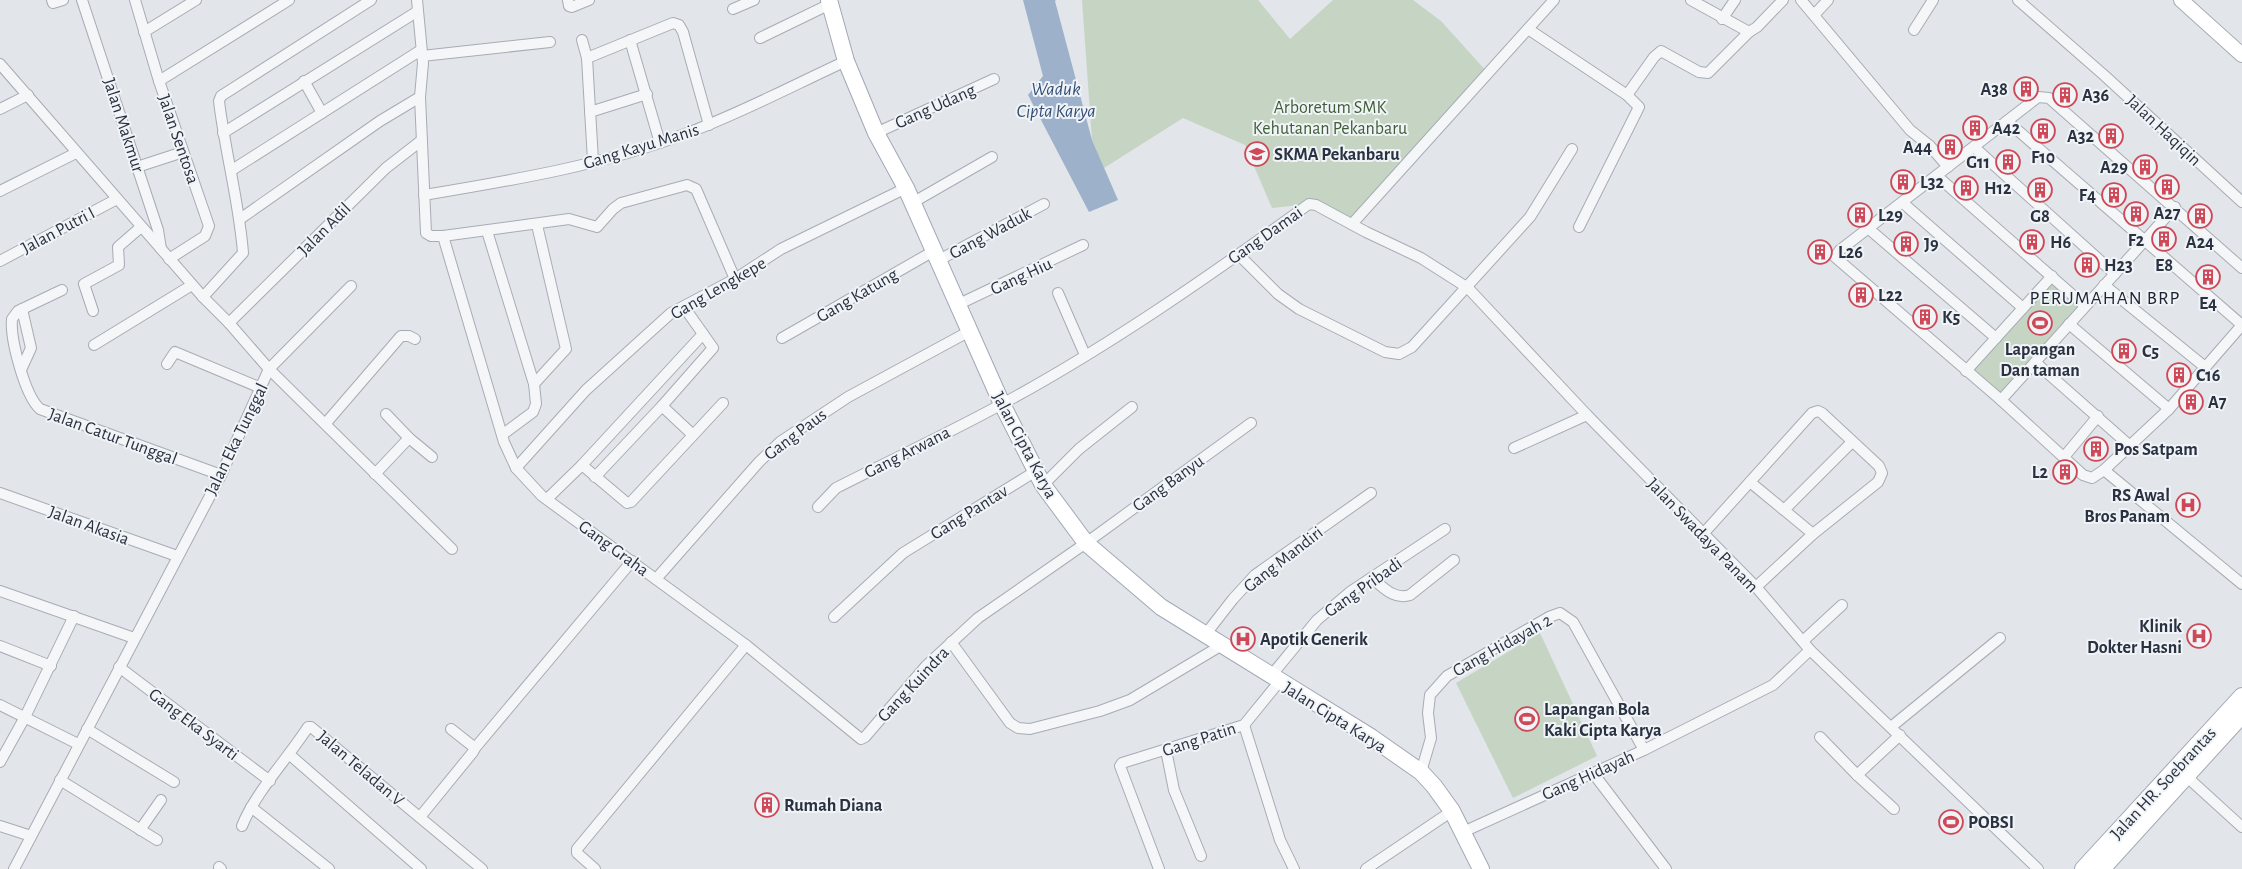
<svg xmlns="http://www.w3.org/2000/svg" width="2242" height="869" font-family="'Alegreya Sans',sans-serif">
<rect width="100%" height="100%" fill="#e2e5ea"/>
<g fill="#c6d4c3">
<path d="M1082,0H1258L1290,39L1333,0H1413L1441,21L1488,73L1352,224L1309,204L1272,208L1245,145L1183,118L1104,168L1092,140Z"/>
<path d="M2052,276L2085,306L2001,400L1966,371Z"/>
<path d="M1540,633L1597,756L1513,798L1456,683Z"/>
</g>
<path fill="#9db1ca" d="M1023,0H1056L1055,1L1092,140L1118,200L1089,212L1028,95L1043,76Z"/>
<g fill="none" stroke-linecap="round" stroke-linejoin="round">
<g stroke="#a7acb4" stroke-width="12">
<g id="minor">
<path d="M52,0L53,3L63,0"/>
<path d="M82,0L158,230L161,249"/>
<path d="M135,0L159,81L209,226L205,236L169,259"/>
<path d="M417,0L423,63L420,97L426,233L431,236H443L569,219L597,227L613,209L621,203L687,185L696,189L735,279"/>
<path d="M568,0L569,6L572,7L589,0"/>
<path d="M1691,0L1749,32L1757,27L1783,0"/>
<path d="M1801,0L1910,130L1930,146L1948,167"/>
<path d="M2018,0L2105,76L2242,202"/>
<path d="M733,9L754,0"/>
<path d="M1814,15L1828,0"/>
<path d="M1722,19L1735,0"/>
<path d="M1528,29L1627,95L1639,107L1579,227"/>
<path d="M1914,30L1933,0"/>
<path d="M144,32L196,0"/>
<path d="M760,38L830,4"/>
<path d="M582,40L587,58L593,161"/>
<path d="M630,40L660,143"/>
<path d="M422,56L550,42"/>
<path d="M587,58L673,23L679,25L683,32L709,125"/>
<path d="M0,64L203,297L229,323L269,369L452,549"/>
<path d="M159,81L289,0"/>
<path d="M304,81L322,113"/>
<path d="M1627,95L1654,57L1661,51L1699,72L1708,73L1749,32"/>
<path d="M0,109L28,95"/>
<path d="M590,112L647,94"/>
<path d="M2007,121L2242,325"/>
<path d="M223,133L418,11"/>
<path d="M876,133L994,79"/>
<path d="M1974,147L2115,274"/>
<path d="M137,167L183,152"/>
<path d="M232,170L421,50"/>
<path d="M1937,176L2085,306"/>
<path d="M0,191L76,153"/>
<path d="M424,195C514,180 605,165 690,132C743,112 794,85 846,61"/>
<path d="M912,203L992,157"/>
<path d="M1903,203L2023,308"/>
<path d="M240,219L380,121L420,97"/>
<path d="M1352,224L1554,0"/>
<path d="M1869,229L1996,338"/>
<path d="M487,231L534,384"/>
<path d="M443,236L504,442L516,468L542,496L746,645L861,739L865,737L926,666L978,618L1086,543L1251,423"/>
<path d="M1239,255L1278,294L1299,309L1385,352L1399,354L1412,347L1530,217L1572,149"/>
<path d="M0,261L117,199"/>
<path d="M937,261L1044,204"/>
<path d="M2242,268L2049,98L2038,97L1840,250L1835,257L2001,400L2083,475L2092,478L2104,470L2169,409L2242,325"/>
<path d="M2104,285L2205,367"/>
<path d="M62,290L18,311L12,319C10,339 25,396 40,409L221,475"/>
<path d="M1058,293L1085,355"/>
<path d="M203,297L243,253C239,201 225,152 219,101L221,96L371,0"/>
<path d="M957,305L1083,245"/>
<path d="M684,307L713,348L662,406L693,435"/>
<path d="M93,311L84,284L119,265L118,247L141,227"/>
<path d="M229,323L386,168L422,140"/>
<path d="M2069,324L2169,409"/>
<path d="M782,338L932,252"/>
<path d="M94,345L192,285"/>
<path d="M2035,362L2129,445"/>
<path d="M167,364L175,352L261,388"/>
<path d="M21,370L31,348L22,309"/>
<path d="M1966,371L2052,276"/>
<path d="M2001,400L2175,207"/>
<path d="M386,414L409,438L432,457"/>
<path d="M326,423L401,336H409L415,339"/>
<path d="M502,435L533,412L536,404L534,384L566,349L537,225"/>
<path d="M1514,448L1587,415"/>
<path d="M2064,457L2098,416"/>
<path d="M582,465L627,503L631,502L723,403"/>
<path d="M516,468L586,390L671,313L735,279L781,249L906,188"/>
<path d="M2104,470L2242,584"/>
<path d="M375,474L409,438"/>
<path d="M595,477L662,406"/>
<path d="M1750,482L1784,510"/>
<path d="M1043,485L1079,449L1132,407"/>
<path d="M0,493L177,556"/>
<path d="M547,499L582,465L703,334"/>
<path d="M818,507L836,488C891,460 947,434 1002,404C1108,347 1211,275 1309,204L1316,205L1366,232L1421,258L1468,288L1587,415L1756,587L1810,650L2038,869"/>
<path d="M1703,534L1812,413L1818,411L1822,413L1879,466L1882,473L1878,482L1813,534L1756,587"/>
<path d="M1813,534L1784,510L1852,442"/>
<path d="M1372,578C1384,588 1394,600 1410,595L1454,560"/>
<path d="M656,579L759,462L780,442L848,397L968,332"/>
<path d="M0,591L134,638"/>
<path d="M834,617L903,553L1036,471"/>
<path d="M1205,635L1233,599L1255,575L1371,493"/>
<path d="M1803,641L1842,605"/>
<path d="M951,642L1010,723L1018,728L1030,729L1100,711L1130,700L1222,645"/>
<path d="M0,646L51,666"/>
<path d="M119,667L270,781"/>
<path d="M1270,677L1317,620L1350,592L1445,529"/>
<path d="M0,705L78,744"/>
<path d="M1244,725L1280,840L1294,869"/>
<path d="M1891,727L2000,638"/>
<path d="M87,729L174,782"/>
<path d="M1820,737L1857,775L1894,809"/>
<path d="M475,748L632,561"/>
<path d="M1166,750L1174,790L1201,856"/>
<path d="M290,755L421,869"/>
<path d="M0,762L25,717L74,616"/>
<path d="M1421,772L1431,738L1428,713L1430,695L1447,676L1549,617L1560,613L1573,622L1644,750"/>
<path d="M1593,773L1666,869"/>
<path d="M1857,775L1900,735"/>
<path d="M2186,776L2242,827"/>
<path d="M60,780L157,840"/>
<path d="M251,807L329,869"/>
<path d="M420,817L473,752L475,748L451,729"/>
<path d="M0,826L31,836"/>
<path d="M242,826C255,793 288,758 308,727H311L482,869"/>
<path d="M140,830L161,800"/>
<path d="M1463,832L1644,750L1773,685L1810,650"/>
<path d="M219,867L221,869"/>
<path d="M14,869L221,475L269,369L351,286"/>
<path d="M595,869L577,853V849L746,645"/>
<path d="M1159,869L1120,766L1122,763L1244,725L1279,682"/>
<path d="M1366,869L1452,811"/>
</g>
</g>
<g stroke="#a7acb4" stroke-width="16">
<path id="secondary" d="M2181,0L2242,55"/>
</g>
<g stroke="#a1a8b6" stroke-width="18">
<g id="primary">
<path d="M829,0L846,61L876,133L906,188L1002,404L1043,485L1086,543L1161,607L1371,737L1421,772L1434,786L1452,811L1481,869"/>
<path d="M2083,869L2242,696"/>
<path d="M2102,869L2242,715"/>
</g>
</g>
<use href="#minor" stroke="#f4f6f8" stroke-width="10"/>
<use href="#secondary" stroke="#fff" stroke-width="14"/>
<use href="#primary" stroke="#fff" stroke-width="16"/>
</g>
<defs>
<g id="building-ring" transform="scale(1.25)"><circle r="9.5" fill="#f1f4f7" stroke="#ce4857" stroke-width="1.5"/><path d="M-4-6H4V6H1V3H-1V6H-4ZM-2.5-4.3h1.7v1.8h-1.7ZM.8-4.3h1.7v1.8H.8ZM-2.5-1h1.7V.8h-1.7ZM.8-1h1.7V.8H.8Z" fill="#ce4857"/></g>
<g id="school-ring" transform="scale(1.25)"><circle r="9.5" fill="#f1f4f7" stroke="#ce4857" stroke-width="1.5"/><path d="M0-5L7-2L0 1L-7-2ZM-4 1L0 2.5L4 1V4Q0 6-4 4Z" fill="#ce4857"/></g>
<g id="stadium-ring" transform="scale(1.25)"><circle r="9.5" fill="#f1f4f7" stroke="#ce4857" stroke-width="1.5"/><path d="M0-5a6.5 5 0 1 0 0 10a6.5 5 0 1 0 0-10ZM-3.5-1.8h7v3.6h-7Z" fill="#ce4857"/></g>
<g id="hospital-ring" transform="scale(1.25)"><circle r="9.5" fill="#f1f4f7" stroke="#ce4857" stroke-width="1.5"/><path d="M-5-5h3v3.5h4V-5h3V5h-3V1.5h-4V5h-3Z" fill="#ce4857"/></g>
</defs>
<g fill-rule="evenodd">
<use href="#building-ring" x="2026" y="89"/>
<use href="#building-ring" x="2065" y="95"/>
<use href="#building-ring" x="1975" y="128"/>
<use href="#building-ring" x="2043" y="131"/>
<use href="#building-ring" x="2111" y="136"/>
<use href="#building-ring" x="1950" y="147"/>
<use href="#school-ring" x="1257" y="154"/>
<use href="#building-ring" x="2008" y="162"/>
<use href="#building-ring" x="2145" y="167"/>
<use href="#building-ring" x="1903" y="182"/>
<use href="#building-ring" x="2167" y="187"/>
<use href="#building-ring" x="1966" y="188"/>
<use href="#building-ring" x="2040" y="190"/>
<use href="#building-ring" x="2114" y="195"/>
<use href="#building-ring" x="2136" y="214"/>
<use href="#building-ring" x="1860" y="215"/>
<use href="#building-ring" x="2200" y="216"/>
<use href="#building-ring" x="2164" y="239"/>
<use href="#building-ring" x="2032" y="242"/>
<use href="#building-ring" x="1906" y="244"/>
<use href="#building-ring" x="1820" y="252"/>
<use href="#building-ring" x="2087" y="265"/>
<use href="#building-ring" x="2208" y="277"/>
<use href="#building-ring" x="1861" y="295"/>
<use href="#building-ring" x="1925" y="317"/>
<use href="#stadium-ring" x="2040" y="323"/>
<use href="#building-ring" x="2124" y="351"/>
<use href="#building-ring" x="2179" y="375"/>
<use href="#building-ring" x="2191" y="402"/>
<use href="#building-ring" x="2096" y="449"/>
<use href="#building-ring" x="2065" y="472"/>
<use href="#hospital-ring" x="2188" y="505"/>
<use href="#hospital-ring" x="2199" y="636"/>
<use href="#hospital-ring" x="1243" y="639"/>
<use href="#stadium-ring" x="1527" y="719"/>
<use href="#building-ring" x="767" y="805"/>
<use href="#stadium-ring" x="1951" y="822"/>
</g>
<g text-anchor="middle" stroke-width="4" stroke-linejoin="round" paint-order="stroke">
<g font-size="18" font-weight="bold" fill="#2a3242" stroke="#f1f4f7" text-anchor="start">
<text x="2008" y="95" text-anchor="end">A38</text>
<text x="2082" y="101">A36</text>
<text x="1992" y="134">A42</text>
<text x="2094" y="142" text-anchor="end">A32</text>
<text x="1932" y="153" text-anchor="end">A44</text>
<text x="1274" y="160">SKMA Pekanbaru</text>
<text x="2043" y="163" text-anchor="middle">F10</text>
<text x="1990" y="168" text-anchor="end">G11</text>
<text x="2128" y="173" text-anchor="end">A29</text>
<text x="1920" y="188">L32</text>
<text x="1984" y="194">H12</text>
<text x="2096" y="201" text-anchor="end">F4</text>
<text x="2167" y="219" text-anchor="middle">A27</text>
<text x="1878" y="221">L29</text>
<text x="2040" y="222" text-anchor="middle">G8</text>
<text x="2136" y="246" text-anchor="middle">F2</text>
<text x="2050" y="248">H6</text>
<text x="2200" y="248" text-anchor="middle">A24</text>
<text x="1924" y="250">J9</text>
<text x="1838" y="258">L26</text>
<text x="2104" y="271">H23</text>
<text x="2164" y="271" text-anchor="middle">E8</text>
<text x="1878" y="301">L22</text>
<text x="2208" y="309" text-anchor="middle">E4</text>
<text x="1942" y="323">K5</text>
<text x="2040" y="355" text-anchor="middle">Lapangan<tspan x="2040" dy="21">Dan taman</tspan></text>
<text x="2142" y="357">C5</text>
<text x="2196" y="381">C16</text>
<text x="2208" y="408">A7</text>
<text x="2114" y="455">Pos Satpam</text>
<text x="2048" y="478" text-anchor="end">L2</text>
<text x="2170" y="501" text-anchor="end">RS Awal<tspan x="2170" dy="21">Bros Panam</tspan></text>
<text x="2182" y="632" text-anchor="end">Klinik<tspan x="2182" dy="21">Dokter Hasni</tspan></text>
<text x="1260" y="645">Apotik Generik</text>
<text x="1544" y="715">Lapangan Bola<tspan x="1544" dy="21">Kaki Cipta Karya</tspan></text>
<text x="784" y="811">Rumah Diana</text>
<text x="1968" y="828">POBSI</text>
</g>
<g font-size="18" fill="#2a3242" stroke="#f1f4f7">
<text transform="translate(935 106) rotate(-24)" y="6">Gang Udang</text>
<text transform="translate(124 125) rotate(72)" y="6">Jalan Makmur</text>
<text transform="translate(2164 130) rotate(43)" y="6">Jalan Haqiqin</text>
<text transform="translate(179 139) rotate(71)" y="6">Jalan Sentosa</text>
<text transform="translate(641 146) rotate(-17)" y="6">Gang Kayu Manis</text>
<text transform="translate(324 229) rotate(-45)" y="6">Jalan Adil</text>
<text transform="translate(58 230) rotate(-28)" y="6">Jalan Putri I</text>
<text transform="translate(990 233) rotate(-28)" y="6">Gang Waduk</text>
<text transform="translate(1265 235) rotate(-35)" y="6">Gang Damai</text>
<text transform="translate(1021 276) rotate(-25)" y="6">Gang Hiu</text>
<text transform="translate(718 288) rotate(-30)" y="6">Gang Lengkepe</text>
<text transform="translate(857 295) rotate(-30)" y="6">Gang Katung</text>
<text transform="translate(795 434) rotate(-37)" y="6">Gang Paus</text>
<text transform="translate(113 436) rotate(20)" y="6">Jalan Catur Tunggal</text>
<text transform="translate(236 439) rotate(-64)" y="6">Jalan Eka Tunggal</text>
<text transform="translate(1025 445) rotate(62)" y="6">Jalan Cipta Karya</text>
<text transform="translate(907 452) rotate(-27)" y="6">Gang Arwana</text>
<text transform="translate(1168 483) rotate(-36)" y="6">Gang Banyu</text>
<text transform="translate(969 512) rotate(-32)" y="6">Gang Pantav</text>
<text transform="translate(89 525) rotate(20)" y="6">Jalan Akasia</text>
<text transform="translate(1703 535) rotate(46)" y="6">Jalan Swadaya Panam</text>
<text transform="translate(614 548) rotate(36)" y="6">Gang Graha</text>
<text transform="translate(1283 559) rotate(-38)" y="6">Gang Mandiri</text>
<text transform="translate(1363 587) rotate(-35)" y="6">Gang Pribadi</text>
<text transform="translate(1502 645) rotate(-29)" y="6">Gang Hidayah 2</text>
<text transform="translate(913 684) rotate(-47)" y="6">Gang Kuindra</text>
<text transform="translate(1335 717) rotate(32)" y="6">Jalan Cipta Karya</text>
<text transform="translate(194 724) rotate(37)" y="6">Gang Eka Syarti</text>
<text transform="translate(1199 739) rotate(-18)" y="6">Gang Patin</text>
<text transform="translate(361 768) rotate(40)" y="6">Jalan Teladan V</text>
<text transform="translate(1588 775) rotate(-24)" y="6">Gang Hidayah</text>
<text transform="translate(2163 783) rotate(-47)" y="6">Jalan HR. Soebrantas</text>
</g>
<g font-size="18" fill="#3d5e37" stroke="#f1f4f7">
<text x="1330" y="113">Arboretum SMK<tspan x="1330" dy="21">Kehutanan Pekanbaru</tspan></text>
</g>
<g font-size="19" font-style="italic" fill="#344f76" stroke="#f1f4f7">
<text x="1056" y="95">Waduk<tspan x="1056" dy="22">Cipta Karya</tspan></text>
</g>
<g font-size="19" letter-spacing="1" fill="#1c2333" stroke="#f1f4f7">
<text x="2105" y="304">PERUMAHAN BRP</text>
</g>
</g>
</svg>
